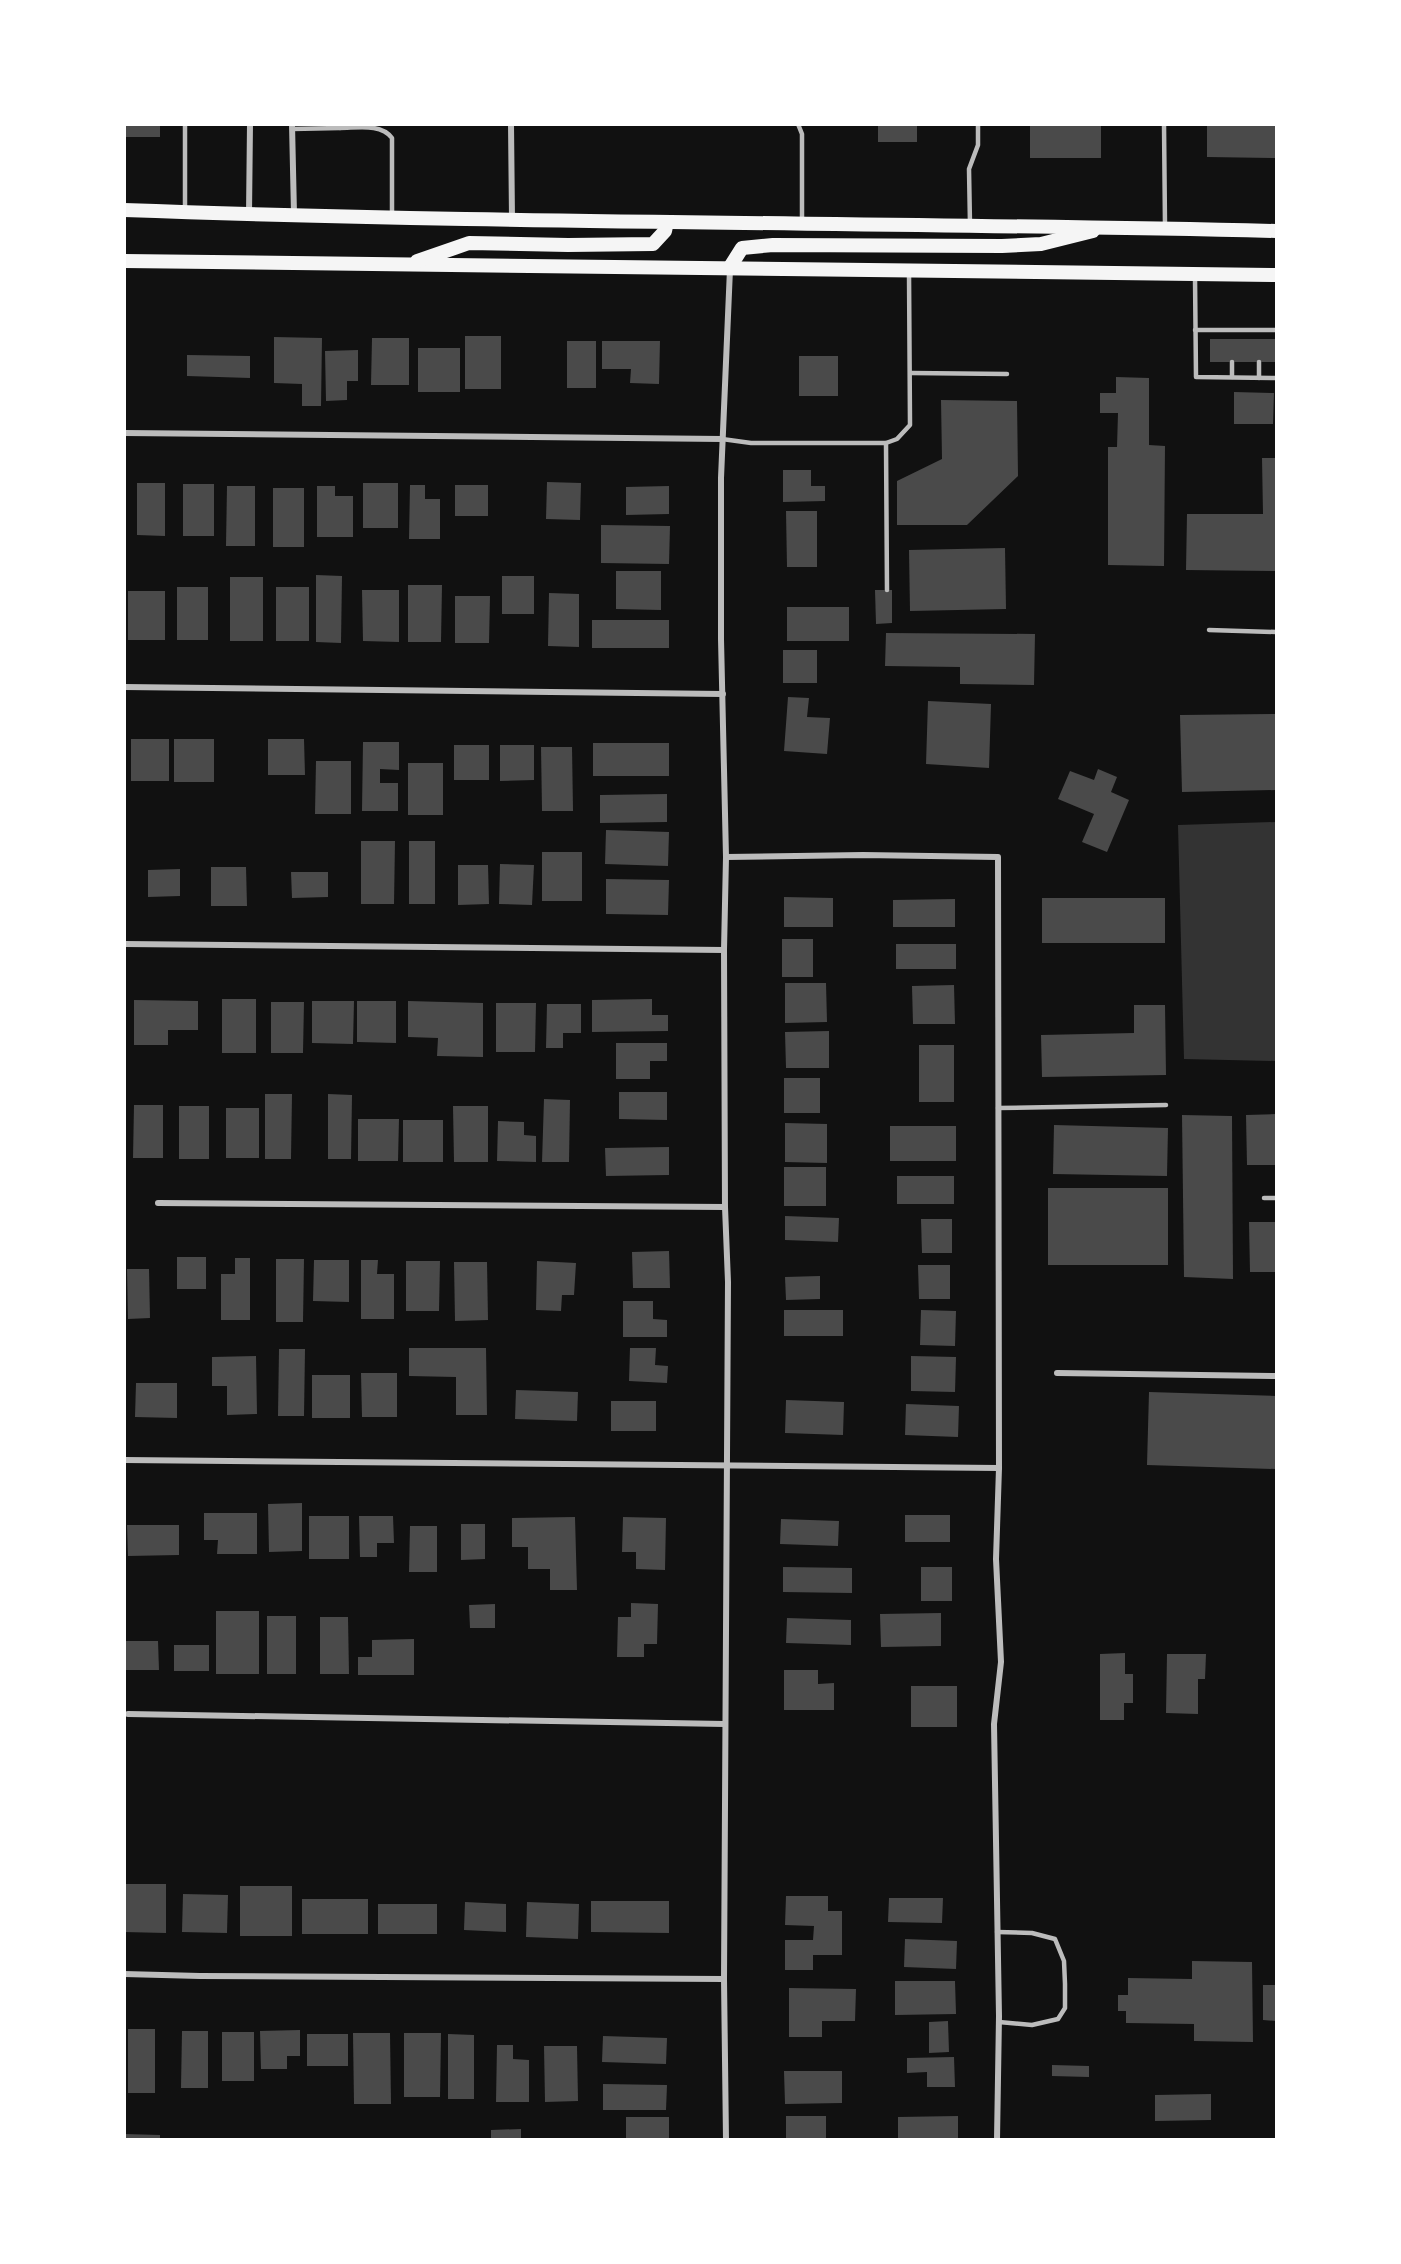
<svg xmlns="http://www.w3.org/2000/svg" width="1401" height="2264" font-family="Mulish,sans-serif">
<rect width="100%" height="100%" fill="#111"/>
<path fill="#333" d="M1276,822V1061L1184,1059L1178,825Z"/>
<g fill="#4a4a4a">
<rect x="124" y="124" width="36" height="13"/>
<rect x="878" y="124" width="39" height="18"/>
<rect x="1030" y="124" width="71" height="34"/>
<path d="M1207,124H1276V158L1207,157Z"/>
<rect x="465" y="336" width="36" height="53"/>
<path d="M274,337L322,338L321,406H302V384L274,383Z"/>
<path d="M372,338H409V385H371Z"/>
<rect x="1210" y="339" width="66" height="23"/>
<rect x="567" y="341" width="29" height="47"/>
<path d="M602,341H660L659,384L630,383L631,369H602Z"/>
<rect x="418" y="348" width="42" height="44"/>
<path d="M358,350V381H347V400L326,401L325,351Z"/>
<path d="M187,355L250,356V378L187,376Z"/>
<rect x="799" y="356" width="39" height="40"/>
<path d="M1116,377L1149,378V445L1165,446L1164,566L1108,565V447H1117L1118,413H1100V393H1116Z"/>
<path d="M1234,392L1274,393L1273,424H1234Z"/>
<path d="M941,400L1017,401L1018,476L967,525H897V481L942,459Z"/>
<path d="M1262,458H1276V571L1186,570L1187,514H1263Z"/>
<path d="M783,470H811V486H825V501L783,502Z"/>
<path d="M547,482L581,483L580,520L546,519Z"/>
<path d="M137,483H165V536L137,535Z"/>
<rect x="363" y="483" width="35" height="45"/>
<rect x="183" y="484" width="31" height="52"/>
<path d="M410,485H425V499H440V539H409Z"/>
<rect x="455" y="485" width="33" height="31"/>
<path d="M227,486H255V546H226Z"/>
<path d="M317,486H335V496H353V537H317Z"/>
<path d="M669,486V514L626,515V487Z"/>
<rect x="273" y="488" width="31" height="59"/>
<path d="M786,511H817V567H787Z"/>
<path d="M601,525L670,526L669,564L601,563Z"/>
<path d="M1005,548L1006,609L910,611L909,550Z"/>
<path d="M616,571H661V610L616,609Z"/>
<path d="M316,575L342,576L341,643L316,642Z"/>
<rect x="502" y="576" width="32" height="38"/>
<rect x="230" y="577" width="33" height="64"/>
<path d="M408,585H442L441,642H408Z"/>
<rect x="177" y="587" width="31" height="53"/>
<rect x="276" y="587" width="33" height="54"/>
<path d="M362,590H399V642L363,641Z"/>
<path d="M875,590H892V623L876,624Z"/>
<rect x="128" y="591" width="37" height="49"/>
<path d="M549,593L579,594V647L548,646Z"/>
<path d="M455,596H490L489,643H455Z"/>
<rect x="787" y="607" width="62" height="34"/>
<rect x="592" y="620" width="77" height="28"/>
<path d="M886,633L1035,634L1034,685L960,684V667L885,666Z"/>
<rect x="783" y="650" width="34" height="33"/>
<path d="M788,697L809,698L807,717L830,718L827,754L784,751Z"/>
<path d="M928,701L991,704L989,768L926,764Z"/>
<path d="M1276,714V790L1182,792L1180,715Z"/>
<rect x="131" y="739" width="38" height="42"/>
<rect x="174" y="739" width="40" height="43"/>
<path d="M268,739H304L305,775H268Z"/>
<path d="M363,742H399V770L380,769V783H398V811H362Z"/>
<rect x="593" y="743" width="76" height="33"/>
<rect x="454" y="745" width="35" height="35"/>
<path d="M500,745H534V780L500,781Z"/>
<path d="M541,747H572L573,811H542Z"/>
<path d="M316,761H351V814H315Z"/>
<rect x="408" y="763" width="35" height="52"/>
<path d="M1098,769L1117,777L1111,792L1129,800L1107,852L1082,842L1094,814L1058,799L1070,771L1094,780Z"/>
<path d="M667,794V822L600,823V795Z"/>
<path d="M606,830L669,832L668,866L605,864Z"/>
<path d="M361,841H395L394,904H361Z"/>
<rect x="409" y="841" width="26" height="63"/>
<rect x="542" y="852" width="40" height="49"/>
<path d="M500,864L534,865L532,905L499,904Z"/>
<path d="M458,865H488L489,904L458,905Z"/>
<path d="M211,867H246L247,906H211Z"/>
<path d="M180,869V896L148,897V870Z"/>
<path d="M291,872H328V897L292,898Z"/>
<path d="M606,879L669,880L668,915L606,914Z"/>
<path d="M784,897L833,898V927H784Z"/>
<rect x="1042" y="898" width="123" height="45"/>
<path d="M955,899V927H893V900Z"/>
<rect x="782" y="939" width="31" height="38"/>
<rect x="896" y="944" width="60" height="25"/>
<path d="M785,983H826L827,1022L785,1023Z"/>
<path d="M954,985L955,1024H913L912,986Z"/>
<rect x="222" y="999" width="34" height="54"/>
<path d="M652,999V1015H668V1031L592,1032V1000Z"/>
<path d="M134,1000L198,1001V1030H168V1045H134Z"/>
<path d="M312,1001H354L353,1044L312,1043Z"/>
<path d="M357,1001H396V1043L357,1042Z"/>
<path d="M408,1001L483,1003V1057L437,1056L438,1038L408,1037Z"/>
<path d="M271,1002H304L303,1053H271Z"/>
<path d="M496,1003H536L535,1052H496Z"/>
<path d="M547,1004H581V1033H563V1048H546Z"/>
<path d="M1134,1005H1165L1166,1075L1042,1077L1041,1035L1134,1033Z"/>
<path d="M829,1031V1068H786L785,1032Z"/>
<path d="M616,1043H667V1061H650V1079H616Z"/>
<rect x="919" y="1045" width="35" height="57"/>
<rect x="784" y="1078" width="36" height="35"/>
<path d="M619,1092H667V1120L619,1119Z"/>
<path d="M265,1094H292L291,1159H265Z"/>
<path d="M328,1094L352,1095L351,1159H328Z"/>
<path d="M544,1099L570,1100L569,1162H542Z"/>
<path d="M134,1105H163V1158H133Z"/>
<rect x="179" y="1106" width="30" height="53"/>
<path d="M453,1106H488V1162H454Z"/>
<rect x="226" y="1108" width="33" height="50"/>
<path d="M1276,1114V1165H1247L1246,1115Z"/>
<path d="M1182,1115L1232,1116L1233,1279L1184,1277Z"/>
<path d="M358,1119H399L398,1161H358Z"/>
<rect x="403" y="1120" width="40" height="42"/>
<path d="M498,1121L524,1122V1135L536,1136V1162L497,1161Z"/>
<path d="M785,1123L827,1124V1163L785,1162Z"/>
<path d="M1054,1125L1168,1128L1167,1176L1053,1174Z"/>
<rect x="890" y="1126" width="66" height="35"/>
<path d="M669,1147V1175L606,1176L605,1148Z"/>
<rect x="784" y="1167" width="42" height="39"/>
<rect x="897" y="1176" width="57" height="28"/>
<rect x="1048" y="1188" width="120" height="77"/>
<path d="M785,1216L839,1218L838,1242L785,1240Z"/>
<path d="M921,1219H952V1253H922Z"/>
<path d="M1249,1222H1276V1272H1250Z"/>
<path d="M669,1251L670,1288H633L632,1252Z"/>
<rect x="177" y="1257" width="29" height="32"/>
<path d="M235,1258H250V1320H221V1274H235Z"/>
<path d="M276,1259H304L303,1322H276Z"/>
<path d="M314,1260H349V1302L313,1301Z"/>
<path d="M361,1260H378L377,1274H394V1319H361Z"/>
<path d="M406,1261H440L439,1311H406Z"/>
<path d="M537,1261L576,1263L574,1295H562L561,1311L536,1310Z"/>
<path d="M454,1262H487L488,1320L455,1321Z"/>
<path d="M918,1265H950V1299H919Z"/>
<path d="M127,1269H149L150,1318L128,1319Z"/>
<path d="M820,1276V1299L786,1300L785,1277Z"/>
<path d="M623,1301H653V1319L667,1320V1337H623Z"/>
<rect x="784" y="1310" width="59" height="26"/>
<path d="M921,1310L956,1311L955,1346L920,1345Z"/>
<path d="M409,1348H486L487,1415H456V1377L409,1376Z"/>
<path d="M630,1348H656L655,1365L668,1366L667,1383L629,1381Z"/>
<path d="M279,1349H305L304,1416H278Z"/>
<path d="M256,1356L257,1414L227,1415V1386H212V1357Z"/>
<path d="M911,1356L956,1357L955,1392L911,1391Z"/>
<path d="M361,1373H397V1417H362Z"/>
<rect x="312" y="1375" width="38" height="43"/>
<path d="M136,1383H177V1418L135,1417Z"/>
<path d="M516,1390L578,1392L577,1421L515,1419Z"/>
<path d="M1149,1392L1276,1396V1469L1147,1465Z"/>
<path d="M786,1400L844,1402L843,1435L785,1433Z"/>
<rect x="611" y="1401" width="45" height="30"/>
<path d="M906,1404L959,1406L958,1437L905,1435Z"/>
<path d="M302,1503V1551L269,1552L268,1504Z"/>
<path d="M204,1513H257V1554H217L218,1540H204Z"/>
<rect x="905" y="1515" width="45" height="27"/>
<rect x="309" y="1516" width="40" height="43"/>
<path d="M359,1516H393L394,1543H377V1557H360Z"/>
<path d="M575,1517L577,1590H550V1569H528V1547H512V1518Z"/>
<path d="M623,1517L666,1518L665,1570L636,1569V1552H622Z"/>
<path d="M781,1519L839,1521L838,1546L780,1544Z"/>
<path d="M461,1524H485V1559L461,1560Z"/>
<path d="M127,1525H179V1555L128,1556Z"/>
<path d="M410,1526H437V1572H409Z"/>
<path d="M783,1567L852,1568V1593L783,1592Z"/>
<rect x="921" y="1567" width="31" height="34"/>
<path d="M631,1603L658,1604L657,1644H644V1657H617L618,1617H631Z"/>
<path d="M495,1604V1628H470L469,1605Z"/>
<rect x="216" y="1611" width="43" height="63"/>
<path d="M941,1613V1646L881,1647L880,1614Z"/>
<rect x="267" y="1616" width="29" height="58"/>
<path d="M320,1617H348L349,1674H320Z"/>
<path d="M787,1618L851,1620V1645L786,1643Z"/>
<path d="M414,1639V1675H358V1657H372V1640Z"/>
<path d="M124,1641H158L159,1670H124Z"/>
<rect x="174" y="1645" width="35" height="26"/>
<path d="M1125,1653V1674H1133V1703H1124V1720H1100V1654Z"/>
<path d="M1167,1654H1206L1205,1679H1198V1714L1166,1713Z"/>
<path d="M784,1670H818V1684L834,1683V1710H784Z"/>
<rect x="911" y="1686" width="46" height="41"/>
<path d="M124,1884H166V1933L124,1932Z"/>
<rect x="240" y="1886" width="52" height="50"/>
<path d="M183,1894L228,1895L227,1933L182,1932Z"/>
<path d="M786,1896H828V1911H842V1955H813V1970H785V1940H813L814,1926L785,1925Z"/>
<path d="M889,1898H943L942,1923L888,1922Z"/>
<rect x="302" y="1899" width="66" height="35"/>
<path d="M591,1901H669V1933L591,1932Z"/>
<path d="M465,1902L506,1904V1932L464,1930Z"/>
<path d="M527,1902L579,1904L578,1939L526,1937Z"/>
<rect x="378" y="1904" width="59" height="30"/>
<path d="M905,1939L957,1941L956,1969L904,1967Z"/>
<path d="M1192,1961L1252,1962L1253,2042L1194,2041V2024L1126,2023V2011H1118V1995H1128V1978L1192,1979Z"/>
<path d="M895,1981H955L956,2014L895,2015Z"/>
<path d="M1263,1985H1276V2021L1263,2020Z"/>
<path d="M789,1988L856,1989L855,2021H822V2037H789Z"/>
<path d="M948,2021L949,2052L929,2053V2022Z"/>
<rect x="128" y="2029" width="27" height="64"/>
<path d="M300,2030V2056H287V2069H261L260,2031Z"/>
<path d="M182,2031H208V2088H181Z"/>
<rect x="222" y="2032" width="32" height="49"/>
<path d="M353,2033H390L391,2104H354Z"/>
<path d="M404,2033H441L440,2097H404Z"/>
<rect x="307" y="2034" width="41" height="32"/>
<path d="M448,2034L474,2035V2099H448Z"/>
<path d="M603,2036L667,2038L666,2064L602,2062Z"/>
<path d="M497,2045H513V2059L529,2060V2102H496Z"/>
<path d="M544,2046H577L578,2101L545,2102Z"/>
<path d="M954,2057L955,2087H927V2072L907,2073V2058Z"/>
<path d="M1052,2065L1089,2066V2077L1052,2076Z"/>
<path d="M784,2071H842V2103L785,2104Z"/>
<path d="M603,2084L667,2085L666,2110H603Z"/>
<path d="M1211,2094V2120L1155,2121V2095Z"/>
<rect x="786" y="2116" width="40" height="24"/>
<path d="M958,2116V2140H898V2117Z"/>
<rect x="626" y="2117" width="43" height="23"/>
<path d="M521,2129V2140H491V2130Z"/>
<path d="M124,2134L160,2135V2140H124Z"/>
</g>
<g fill="none" stroke-linecap="round" stroke-linejoin="round">
<g stroke="#bcbcbc" stroke-width="4.5">
<path d="M798,124L802,134V222"/>
<path d="M1164,124L1165,226"/>
<path d="M340,128C357,128 381,123 392,138V215"/>
<path d="M292,129L340,128V124"/>
<path d="M185,209V124"/>
<path d="M970,225L969,169L978,145V124"/>
<path d="M1195,277L1196,377L1276,378"/>
<path d="M1195,330H1276"/>
<path d="M911,373L1007,374"/>
<path d="M1232,377V362"/>
<path d="M1259,378V362"/>
<path d="M722,439L751,443H886"/>
<path d="M887,590L886,443L897,439L910,425L909,272"/>
<path d="M1209,630L1276,632"/>
<path d="M998,1108L1166,1105"/>
<path d="M1264,1198H1276"/>
<path d="M997,1932L1032,1933L1055,1939L1064,1961L1065,1984V2008L1058,2019L1032,2025L999,2022"/>
</g>
<g stroke="#bcbcbc" stroke-width="6">
<path d="M292,124L294,214"/>
<path d="M511,124L512,219"/>
<path d="M249,214L250,124"/>
<path d="M124,433L722,439"/>
<path d="M124,687L723,694"/>
<path d="M726,857L863,855L998,857L999,1468L996,1559L1001,1662L994,1724L999,2016L997,2140"/>
<path d="M124,944L724,950"/>
<path d="M158,1203L725,1207"/>
<path d="M1057,1373L1276,1376"/>
<path d="M124,1460L999,1468"/>
<path d="M128,1714L725,1724"/>
<path d="M124,1974L200,1976L724,1979"/>
<path d="M726,2140L724,1979L728,1282L725,1207L724,950L726,857L721,639V478L730,269"/>
</g>
<g stroke="#f5f5f5" stroke-width="14">
<path d="M124,210C508,224 893,222 1276,231"/>
<path d="M124,261L1276,275"/>
<path d="M417,261L469,243L568,245L653,244L665,231L667,222"/>
<path d="M730,267L742,248L773,245L1002,246L1041,244L1093,231"/>
</g>
</g>
<rect width="1401" height="2264" fill="none" stroke="#ffffff" stroke-width="252"/>
</svg>
